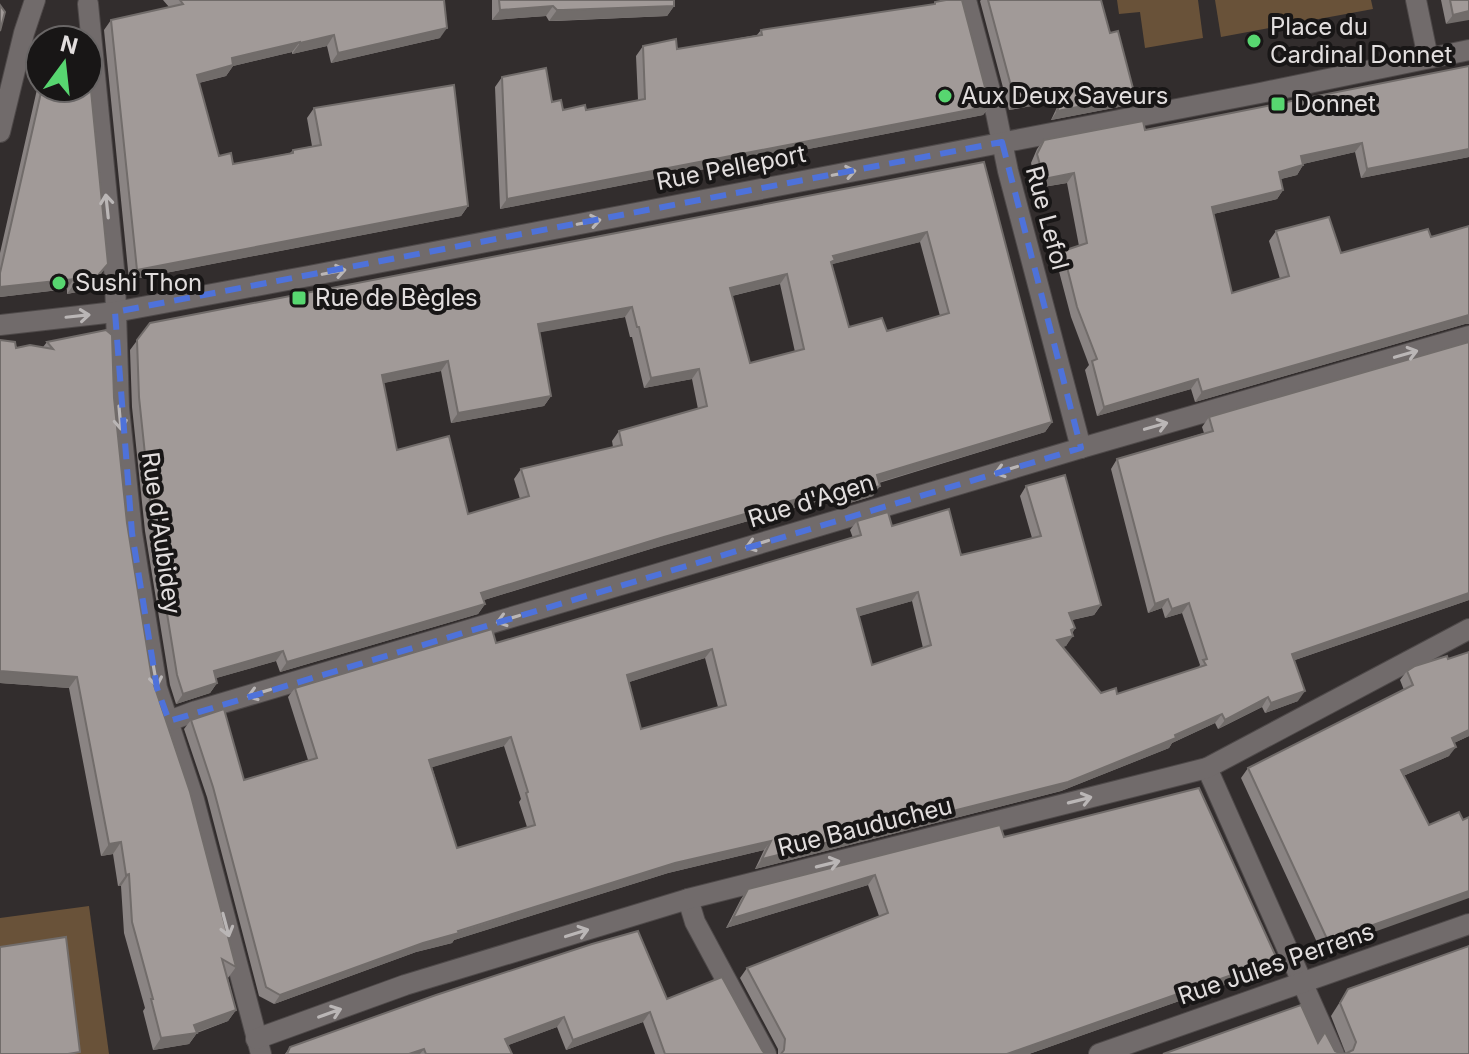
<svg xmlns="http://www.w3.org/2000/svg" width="1469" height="1054" font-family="Inter,sans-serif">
<rect width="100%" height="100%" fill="#322d2d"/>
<g fill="#695239">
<path d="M1117,0H1198L1203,38L1145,48L1140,12L1119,14Z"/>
<path d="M1215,0H1371L1373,9L1221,37Z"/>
<path d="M89,906L109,1054H0V918Z"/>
</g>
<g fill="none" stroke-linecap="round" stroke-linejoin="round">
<g stroke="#4e4949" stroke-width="22">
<g id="minor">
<path d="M966,0L996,113L1008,171L1081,448"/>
<path d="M1416,0L1428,58"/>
<path d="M88,4L115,279L119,408L132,533L157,688L194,800L261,1054"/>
<path d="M0,132L24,33L35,0"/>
<path d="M0,325L115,312L309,276L1260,93L1469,50"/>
<path d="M169,721L196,711L1081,448L1469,336"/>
<path d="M1207,768L1334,1054"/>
<path d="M688,899L695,922L766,1054"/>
<path d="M256,1039L405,985L688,899L1207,768L1469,629"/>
<path d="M1099,1054L1469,924"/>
</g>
</g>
<use href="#minor" stroke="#716b6b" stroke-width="20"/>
</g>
<g fill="#8a8483" fill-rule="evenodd">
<path d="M163,0H444L440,38L331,63L327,46L292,54V52L233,66L226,76L199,83L219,156L233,164L290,153L293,150L312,146L307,118L314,108L468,206L461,216L129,280L104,30L111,20L169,7Z"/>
<path d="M492,0H674V6L667,16L556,21H549L546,16L492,20Z"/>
<path d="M981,0H1101L1110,33L1135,96L1129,105L1051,120L1060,101L1009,110L980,1Z"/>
<path d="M1441,0H1469L1446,24Z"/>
<path d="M935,2L990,106L983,115L500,209L495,87L502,77L552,102L563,110H586L638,100L636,56L643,46L677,49L757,35L761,30L934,4Z"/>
<path d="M1469,66V157L1361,178L1355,152L1303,164V165L1297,175L1281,179L1283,190L1277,199L1213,214L1232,293L1280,279L1269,241L1276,231L1341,253L1431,237L1469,226V324H1465L1195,402L1191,389L1097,416L1085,370L1089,365L1071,317L1056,260L1063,251L1079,246L1067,183L1037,188L1031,163L1037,149L1044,140L1145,130Z"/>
<path d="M40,76V88H88L101,274L87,290L67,294V289L0,297V253Z"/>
<path d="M984,162L1052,422L1045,432L879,483L873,496L843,505L840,495L657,547L484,600L485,604L478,614L280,672L276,661L216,678L217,683L210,693L176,704L170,685L145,531L132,407L130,350L150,323ZM920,242L940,316L887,331L849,327L832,264ZM780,284L795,352L750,363L732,296ZM625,317L630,337H632L644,388L692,379L698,409L619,431L612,441L613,447L521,469L514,479L520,499L468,514L397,450L383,383L441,371L451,423L544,406L551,396L539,332Z"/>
<path d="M0,340L16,348L43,347L47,342L114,398L127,523L152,679L236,967L228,978L236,1010L228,1021L197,1033L189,1044L153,1050L143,1011L145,1008L124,933L121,886H118L113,854L101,856L69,688L0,683Z"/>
<path d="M1469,342V600L1295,660L1298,701L1265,713L1262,707L1218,729L1215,723L1172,743L1169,748L1061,791L755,869L764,850L668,873L454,940L452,943L416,952L274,1004L259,996L207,797L184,729L191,720L244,780L308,760L288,697L295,688L496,643L853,538L850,530L857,521L892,526L961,555L1032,538L1020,496L1026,486L1101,605L1094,615L1072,620L1075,628L1066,646L1062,647L1101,693L1117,694L1198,668L1200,665L1182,613L1165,618L1162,608L1148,613L1111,469L1117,459L1204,433L1202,427L1209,417ZM912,601L923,648L872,665L859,616ZM705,658L718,707L641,729L629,682ZM504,746L521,799L519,802L527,827L457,848L432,767Z"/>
<path d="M1448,659L1469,736L1454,743L1449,756L1403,776L1429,825L1321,951L1241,778L1248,768L1404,690L1400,680L1407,671Z"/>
<path d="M1004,837L1270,969L1029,1054H778V1049L740,978L747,968L879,916L868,885L726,928L741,899L748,889Z"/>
<path d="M1348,989L1469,1054H1346L1331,1016Z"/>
<path d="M667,999L762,1050L765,1054H655L643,1022L566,1050L557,1027L508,1045L512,1054H285L290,1047Z"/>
</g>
<g fill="#716c6a">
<path d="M553,6L546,16L492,20L500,10Z"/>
<path d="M674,6L667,16L549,21L557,10Z"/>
<path d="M1469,11V20L1446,24L1453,15Z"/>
<path d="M447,28L440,38L331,63L338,53Z"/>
<path d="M334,35L327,46L292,54L300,43Z"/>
<path d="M300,42L292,52L233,66L226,76L190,85L197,75L232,58Z"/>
<path d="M1066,92L1060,101L1009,110L1015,101Z"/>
<path d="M1135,96L1129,105L1051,120L1057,111Z"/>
<path d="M990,106L983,115L500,209L507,199Z"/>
<path d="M1362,143L1355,152L1294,166L1301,156Z"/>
<path d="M1469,149V157L1361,178L1367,169Z"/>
<path d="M1303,165L1297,175L1272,181L1279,172Z"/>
<path d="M1074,173L1067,183L1037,188L1044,179Z"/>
<path d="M1283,190L1277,199L1205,216L1212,207Z"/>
<path d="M468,206L461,216L129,280L137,270Z"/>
<path d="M927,232L920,242L829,265L833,256Z"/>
<path d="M108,264L101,274L87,290L67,294L74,284Z"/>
<path d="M787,274L780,284L723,298L730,288Z"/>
<path d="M74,279L67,289L0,297V287Z"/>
<path d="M632,307L625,317L531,334L538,324Z"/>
<path d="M1469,315V324H1465L1195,402L1202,392Z"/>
<path d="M448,361L441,371L375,385L382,375Z"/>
<path d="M699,369L692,379L644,388L651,378Z"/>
<path d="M1198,379L1191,389L1097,416L1104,407Z"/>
<path d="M551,396L544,406L451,423L458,413Z"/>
<path d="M1052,422L1045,432L870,485L877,475Z"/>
<path d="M847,485L840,495L657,547L474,603L481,593L664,537Z"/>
<path d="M880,486L873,496L843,505L850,495Z"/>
<path d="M918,592L912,601L850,619L857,609Z"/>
<path d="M1469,593V600L1286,663L1292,654Z"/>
<path d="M1168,599L1162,608L1148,613L1155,604Z"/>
<path d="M1189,603L1182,613L1165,618L1172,609Z"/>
<path d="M485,604L478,614L280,672L287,662Z"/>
<path d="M1101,605L1094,615L1062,622L1069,613Z"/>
<path d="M1075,628L1069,637L1073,636L1066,646L1050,650L1057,640Z"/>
<path d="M712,649L705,658L620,685L627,675Z"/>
<path d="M283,651L276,661L206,681L214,671Z"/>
<path d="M0,671L77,677L69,688L0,683Z"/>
<path d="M217,683L210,693L176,704L183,694Z"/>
<path d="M1305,691L1298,701L1265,713L1271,703Z"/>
<path d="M1268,697L1262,707L1218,729L1225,720Z"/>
<path d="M1222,714L1215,723L1172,743L1169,748L1061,791L755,869L762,859L1175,735Z"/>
<path d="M1469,730V736L1445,747L1452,738Z"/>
<path d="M511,737L504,746L423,770L429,760Z"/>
<path d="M1456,747L1449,756L1394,780L1401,770Z"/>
<path d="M771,841L764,850L668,873L454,940L452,943L416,952L274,1004L280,995L423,943L675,863Z"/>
<path d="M121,842L113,854L101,856L109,844Z"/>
<path d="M129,874L121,886H118L126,875Z"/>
<path d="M875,875L868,885L726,928L733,918Z"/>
<path d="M1469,891V898L1321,951L1328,941Z"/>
<path d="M1277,959L1270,969L1029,1054H1007Z"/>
<path d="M236,1010L228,1021L195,1033H197L189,1044L153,1050L161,1038Z"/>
<path d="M650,1012L643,1022L566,1050L573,1040Z"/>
<path d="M564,1017L557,1027L498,1049L505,1039Z"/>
<path d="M424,1049L420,1054H409Z"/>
</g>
<g fill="#a19a98" stroke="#716c6a" stroke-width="2" fill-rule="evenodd">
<path d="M180,0H444L447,28L338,53L334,35L300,43V42L232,58L233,65L197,75L219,156L231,153L233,164L293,153V150L321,145L314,108L454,85L468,206L137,270L111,20L183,4Z"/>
<path d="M499,0H674V6L563,10H557L553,6L500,10Z"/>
<path d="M946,0H962L990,106L507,199L502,77L546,68L552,102L561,100L563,110L585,105L586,110L645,99L643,46L676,39L677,49L762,35L761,30L935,4V2Z"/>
<path d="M988,0H1101L1110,33L1118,31L1135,96L1057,111L1066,92L1015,101Z"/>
<path d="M1450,0H1469V11L1453,15Z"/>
<path d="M0,5L5,12L0,31Z"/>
<path d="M88,60L108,264L94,280L74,284V279L0,287V273L42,88H88Z"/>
<path d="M1469,66V149L1367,169L1362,143L1301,156L1303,165L1279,172L1283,190L1212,207L1232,293L1289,276L1276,231L1329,217L1341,253L1428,229L1431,237L1469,226V315L1202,392L1198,379L1104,407L1092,361L1097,359L1077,307L1063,251L1087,243L1074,173L1044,179L1037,154L1044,140L1143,121L1145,130Z"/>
<path d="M984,162L1052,422L877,475L880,486L850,495L847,485L664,537L481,593L485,604L287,662L283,651L214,671L217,683L183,694L177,675L152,521L139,397L137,340L150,323ZM927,232L949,313L887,331L882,318L849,327L831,262L835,260L833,256ZM787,274L804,349L750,363L730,288ZM632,307L637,327H639L651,378L699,369L707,406L619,431L622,445L521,469L529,496L468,514L449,436L397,450L382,375L448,361L458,413L551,396L538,324Z"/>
<path d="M106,330L112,335L114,398L127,523L152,679L190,792L236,967L222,959L236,1010L194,1025L197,1033L161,1038L151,999H153L132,922L129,874L126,875L121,842L109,844L77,677L0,671V340L15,342L16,348L30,345L53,349L47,342Z"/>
<path d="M1469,342V593L1292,654L1305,691L1271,703L1268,697L1225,720L1222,714L1175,735L1176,738L1068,782L762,859L771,841L675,863L458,931L459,933L423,943L280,995L266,987L213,787L191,720L224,709L244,780L317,758L295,688L492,629L496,643L861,535L857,521L888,512L892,526L949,509L961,555L1041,536L1026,486L1065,475L1101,605L1069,613L1075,628L1071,630L1073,636L1057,640L1101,693L1116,688L1117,694L1206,665L1203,660L1207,659L1189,603L1172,609L1168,599L1155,604L1117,459L1213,431L1209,417ZM918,592L931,645L872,665L857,609ZM712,649L726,705L641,729L627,675ZM511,737L528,792L526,793L535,825L457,848L429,760Z"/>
<path d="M1469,652V730L1452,738L1456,747L1401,770L1429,825L1459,812L1463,820L1469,817V891L1328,941L1248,768L1413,685L1407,671L1415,666L1447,656L1448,659Z"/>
<path d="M1199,788L1277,959L1007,1054H781L784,1050L785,1039L747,968L888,913L875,875L733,918L748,889L1000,825L1004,837Z"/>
<path d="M638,931L667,999L722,977L762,1050L765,1054H665L650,1012L573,1040L564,1017L505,1039L512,1054H426L424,1049L409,1054H287L290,1047L436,995L592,944Z"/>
<path d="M66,937L80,1052L68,1054H0V947Z"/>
<path d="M1469,946V1054H1341L1347,1053L1353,1050L1356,1042L1340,1003L1348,989Z"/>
<path d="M1301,1005L1318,1043L1325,1032L1335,1051L1341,1054H1163Z"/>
</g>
<defs><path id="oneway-shaft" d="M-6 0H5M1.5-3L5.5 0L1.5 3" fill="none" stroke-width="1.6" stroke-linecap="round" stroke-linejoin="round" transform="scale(2)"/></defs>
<g stroke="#bab6b6">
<use href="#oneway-shaft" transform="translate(844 173) rotate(-11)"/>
<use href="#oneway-shaft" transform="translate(107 206) rotate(-96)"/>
<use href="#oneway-shaft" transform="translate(589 222) rotate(-11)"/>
<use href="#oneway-shaft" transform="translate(334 272) rotate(-11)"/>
<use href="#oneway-shaft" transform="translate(78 316) rotate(-6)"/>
<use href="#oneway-shaft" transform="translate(1406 354) rotate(-16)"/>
<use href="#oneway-shaft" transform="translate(120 418) rotate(85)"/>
<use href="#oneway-shaft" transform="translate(1156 426) rotate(-16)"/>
<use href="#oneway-shaft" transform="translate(1006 470) rotate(163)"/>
<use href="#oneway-shaft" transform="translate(757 544) rotate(163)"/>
<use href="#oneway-shaft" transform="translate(508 619) rotate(163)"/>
<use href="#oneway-shaft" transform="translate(155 675) rotate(80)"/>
<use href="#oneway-shaft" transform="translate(259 693) rotate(163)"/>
<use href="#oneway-shaft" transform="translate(1080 800) rotate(-14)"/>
<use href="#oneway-shaft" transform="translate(828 864) rotate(-14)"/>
<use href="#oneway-shaft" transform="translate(226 925) rotate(75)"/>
<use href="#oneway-shaft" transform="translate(577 933) rotate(-17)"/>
<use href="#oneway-shaft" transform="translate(330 1013) rotate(-20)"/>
</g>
<path fill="none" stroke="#4e72da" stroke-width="6" stroke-dasharray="16 10" stroke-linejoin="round" d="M1002,142L1081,448L169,721L157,688L132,533L115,312Z"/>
<g fill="#57d670" stroke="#181616" stroke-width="3">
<circle cx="1254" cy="41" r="8"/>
<circle cx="945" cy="96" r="8"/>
<rect x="1270" y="96" width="16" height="16" rx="4"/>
<circle cx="59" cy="283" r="8"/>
<rect x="291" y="290" width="16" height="16" rx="4"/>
</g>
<g text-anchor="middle" stroke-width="8" stroke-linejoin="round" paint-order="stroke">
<g font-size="24" fill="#e2dede" stroke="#181616" text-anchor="start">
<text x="1270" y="35">Place du<tspan x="1270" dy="28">Cardinal Donnet</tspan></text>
<text x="961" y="104">Aux Deux Saveurs</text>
<text x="1294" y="112">Donnet</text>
<text x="75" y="291">Sushi Thon</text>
<text x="315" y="306">Rue de Bègles</text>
</g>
<g font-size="24" fill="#e2dede" stroke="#181616">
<text transform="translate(731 168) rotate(-11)" y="8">Rue Pelleport</text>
<text transform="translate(1047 218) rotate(75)" y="8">Rue Lefol</text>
<text transform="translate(811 501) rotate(-17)" y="8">Rue d'Agen</text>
<text transform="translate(161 533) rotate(82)" y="8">Rue d'Aubidey</text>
<text transform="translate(865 827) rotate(-14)" y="8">Rue Bauducheu</text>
<text transform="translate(1276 964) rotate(-19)" y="8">Rue Jules Perrens</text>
</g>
</g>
<g transform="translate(64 64) rotate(15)"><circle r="38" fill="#181616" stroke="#696666" stroke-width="2"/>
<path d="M0-6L14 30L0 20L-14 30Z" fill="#57d670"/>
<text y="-12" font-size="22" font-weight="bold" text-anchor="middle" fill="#e2dede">N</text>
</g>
</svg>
